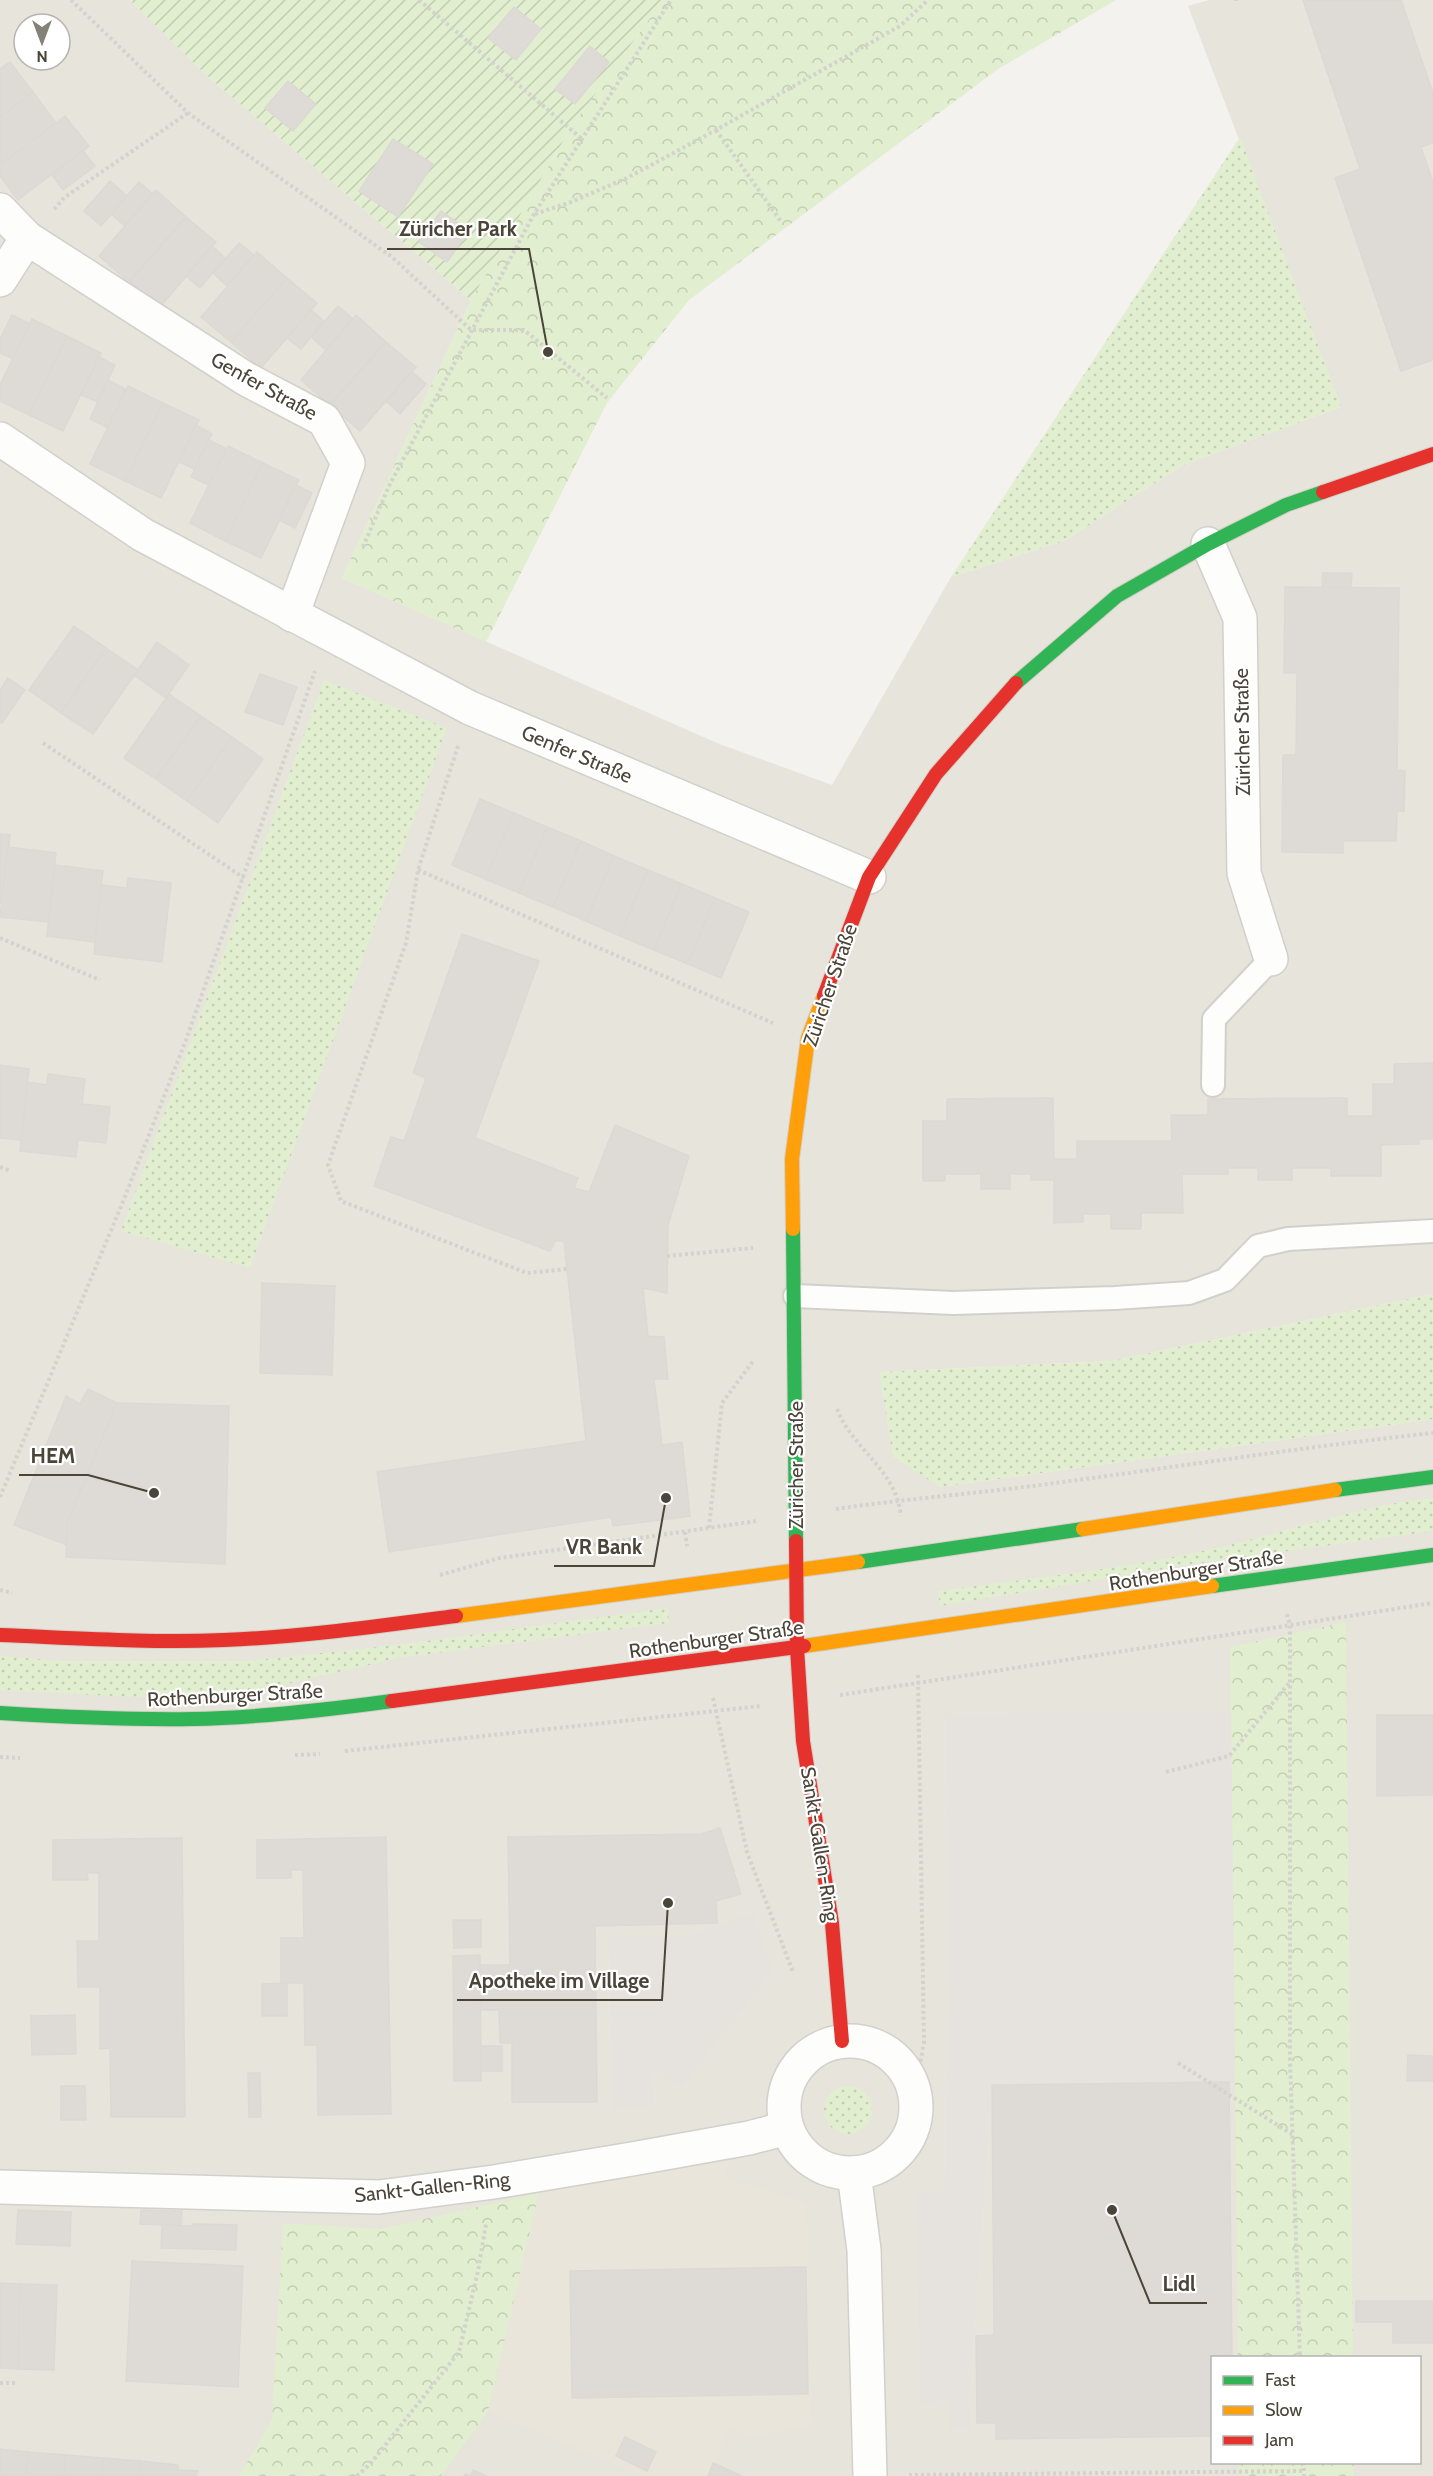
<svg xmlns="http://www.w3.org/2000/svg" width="1433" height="2476" font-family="Cabin,sans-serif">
<defs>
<pattern id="grass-dots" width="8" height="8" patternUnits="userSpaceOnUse" patternTransform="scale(1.5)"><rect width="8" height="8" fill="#e1eecf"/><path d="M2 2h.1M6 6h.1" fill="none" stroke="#c3cdb2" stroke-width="1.8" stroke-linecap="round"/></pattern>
<pattern id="park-crowns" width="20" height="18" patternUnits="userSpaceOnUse" patternTransform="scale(1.5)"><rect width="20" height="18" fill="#e1eecf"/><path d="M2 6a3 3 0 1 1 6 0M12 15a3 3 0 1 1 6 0" fill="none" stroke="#c3cdb2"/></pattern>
<pattern id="garden-furrows" width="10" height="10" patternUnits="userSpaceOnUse" patternTransform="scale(1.5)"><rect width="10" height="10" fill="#e1eecf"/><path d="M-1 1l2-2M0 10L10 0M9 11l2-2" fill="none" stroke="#c3cdb2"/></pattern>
</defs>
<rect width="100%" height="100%" fill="#f4f2ee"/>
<path fill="#e7e4dc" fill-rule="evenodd" d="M0,0H130L205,74L471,300L342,578L717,743L832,785L951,577L1064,541L1183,465L1341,407L1188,6L1209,0H1433V1294L1112,1361L879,1372L940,1487L1433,1419V2476H1354V2463L1420,2462V2358L1238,2357L1212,2358V2462L1239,2463V2476H0ZM24,24H60V60H24Z"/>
<path fill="#eae5da" d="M725,2162L728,2179L806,2203L811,2426L753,2437L730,2427L708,2476H643L488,2411L539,2193Z"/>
<g fill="url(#grass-dots)">
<path d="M1240,137L1341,407L1183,465L1064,541L951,577Z"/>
<path d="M324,680L447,728L250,1268L121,1231Z"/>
<path d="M1433,1294V1419L940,1487L893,1457L879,1372L1112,1361Z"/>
<path d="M1433,1498V1531L1194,1564L940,1606L938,1591C1030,1578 1125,1569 1216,1548C1289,1532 1359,1505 1433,1498Z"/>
<path d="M668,1608L669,1623L398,1658L265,1689L220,1694L132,1697L0,1690V1656L60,1661H246L397,1645Z"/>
<circle cx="848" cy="2110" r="24"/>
</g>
<g fill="url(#park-crowns)">
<path d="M663,0H1116L998,69L689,300L607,403L486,642L342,578L471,300L570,129Z"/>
<path d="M1346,1622L1353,2357H1238L1230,1647Z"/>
<path d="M539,2193L488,2411L441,2476H239L272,2420L283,2223L381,2229Z"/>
<rect x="1239" y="2463" width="115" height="13"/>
</g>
<path fill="url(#garden-furrows)" d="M130,0H663L570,129L471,300L205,74Z"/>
<g fill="#e6e3df">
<path d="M1231,1711L1235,2082L992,2085L969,2399L971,2430H950L948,2401L920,2402L915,2192L945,2191L948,2010L946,1714Z"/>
<path d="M755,1913L772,1971L681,2088L653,2068L654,2105L612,2109L609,1937L692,1935Z"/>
</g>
<g fill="#dedbd6" stroke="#dcd9d4" stroke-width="1.5">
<path d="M1303,0H1401L1433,93V143L1421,147L1433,182V360L1401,371L1335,178L1360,169Z"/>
<path d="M514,7L541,29L516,60L488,38Z"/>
<path d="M590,46L609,62L575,104L555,89Z"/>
<path d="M10,62L33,92L0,118V69Z"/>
<path d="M288,81L316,104L293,131L265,108Z"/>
<path d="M33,92L56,123L0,165V118Z"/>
<path d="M65,116L89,146L18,200L0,176V165Z"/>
<path d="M393,139L433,164L398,217L359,191Z"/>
<path d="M83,151L95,166L63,190L52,175Z"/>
<path d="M110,181L127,196L101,226L84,211Z"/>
<path d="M139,182L153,194L125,226L111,214Z"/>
<path d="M156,190L186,217L129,282L99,256Z"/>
<path d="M441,211L469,231L447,262L419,242Z"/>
<path d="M186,217L216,242L159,308L129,282Z"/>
<path d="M239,243L254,255L227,286L213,273Z"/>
<path d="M212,246L225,258L200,288L186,276Z"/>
<path d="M257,252L287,278L231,342L201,317Z"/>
<path d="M287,278L317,303L261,368L231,342Z"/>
<path d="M338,306L353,319L326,350L311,337Z"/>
<path d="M311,310L324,321L301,349L287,338Z"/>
<path d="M12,315L30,324L13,359L0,353V339Z"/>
<path d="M356,315L386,342L330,405L301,380Z"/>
<path d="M32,319L67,336L29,415L0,401V385Z"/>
<path d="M67,336L101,353L63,431L29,415Z"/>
<path d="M386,342L416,367L360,431L330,405Z"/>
<path d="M99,357L115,365L98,402L81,395Z"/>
<path d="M412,372L426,384L400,414L386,401Z"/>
<path d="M108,380L126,389L108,428L90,419Z"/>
<path d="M128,386L163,403L125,481L90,464Z"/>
<path d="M163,403L199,420L161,498L125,481Z"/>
<path d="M196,425L212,434L194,469L179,462Z"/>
<path d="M209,440L227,449L209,485L191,477Z"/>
<path d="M228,446L263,463L225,541L190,523Z"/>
<path d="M263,463L299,480L261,558L225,541Z"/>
<path d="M296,485L312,493L295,528L279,520Z"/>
<path d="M1323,573H1352L1351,588H1322Z"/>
<path d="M1285,587L1399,588L1397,770L1405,771L1404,811H1397L1396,841H1343V853L1282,852L1283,755H1296L1297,673H1284Z"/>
<path d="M74,626L106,648L61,713L29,690Z"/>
<path d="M157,642L189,665L166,698L134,675Z"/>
<path d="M106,648L138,670L93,734L61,713Z"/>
<path d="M260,674L297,687L283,725L245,712Z"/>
<path d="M8,678L25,690L2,723L0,722V690Z"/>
<path d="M169,694L201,716L156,779L124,758Z"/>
<path d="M201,716L232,737L187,801L156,779Z"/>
<path d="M232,737L263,759L218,823L187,801Z"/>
<path d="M480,799L514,813L485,879L452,865Z"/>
<path d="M514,813L547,827L519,893L485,879Z"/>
<path d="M547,827L581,841L553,907L519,893Z"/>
<path d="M0,834L10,835L2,904L0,903Z"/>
<path d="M581,841L614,856L586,921L553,907Z"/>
<path d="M8,847L56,853L48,922L0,917Z"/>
<path d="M614,856L648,870L620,936L586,921Z"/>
<path d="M55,865L103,871L95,942L47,936Z"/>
<path d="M648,870L682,884L654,950L620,936Z"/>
<path d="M128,878L171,883L162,962L94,954L101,885L127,888Z"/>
<path d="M682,884L715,898L688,964L654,950Z"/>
<path d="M715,898L749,912L721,978L688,964Z"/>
<path d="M462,934L539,961L475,1138L578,1178L574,1188L589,1192L615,1125L689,1156L668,1225L667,1293L643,1288L648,1336L664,1337L668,1379H654L662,1445L682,1442L690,1516L613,1526L611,1517L389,1552L377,1472L586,1441L564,1242L556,1240L550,1251L374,1186L391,1137L404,1141L426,1078L413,1073Z"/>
<path d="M1433,1063V1139H1419V1144L1381,1145V1176H1331V1168H1292V1180H1258V1168H1228V1174H1182L1183,1213H1141V1229H1111V1214H1083V1222L1054,1223V1180H1031V1174H1010V1189H981V1174H945V1181H923V1121H947V1099L1053,1098L1054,1159H1077V1141H1172L1171,1115H1208V1099L1347,1098V1116H1373V1084H1394V1064Z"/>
<path d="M0,1065L29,1069L21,1140L0,1138Z"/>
<path d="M48,1074L85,1079L82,1104L110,1107L106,1143L78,1140L76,1157L20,1151L28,1082L47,1085Z"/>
<path d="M262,1283L335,1286L332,1375L260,1373Z"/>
<path d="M88,1389L117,1403L67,1524V1545L14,1525L66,1396L80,1404Z"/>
<path d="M117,1403L229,1406L225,1564L66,1557L67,1524Z"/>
<path d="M1377,1715H1433V1795L1377,1796Z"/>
<path d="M720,1828L741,1894L716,1901L717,1923L595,1926L597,2102H512V2043H500L499,2010H480V1965H510L508,1837L701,1834Z"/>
<path d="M386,1837L391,2114L318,2115L317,2045H305L304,1983H281V1938H304L303,1870H291V1878H257V1840Z"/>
<path d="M182,1838L185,2117H111L110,2048L100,2049V1987H78L77,1941H99V1873H87L88,1880H53V1840Z"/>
<path d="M453,1920H481V1947L454,1948Z"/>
<path d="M480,1955L481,2081H454L453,1956Z"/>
<path d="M287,1983V2016H262V1984Z"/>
<path d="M75,2015L76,2054L32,2055L31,2016Z"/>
<rect x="481" y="2046" width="21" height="25"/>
<path d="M1408,2055L1433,2056V2081H1407Z"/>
<path d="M248,2073H260L261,2117H249Z"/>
<path d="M1229,2082L1232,2358H1212V2436L996,2439V2423H977L976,2336L994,2335L992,2085Z"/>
<path d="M61,2086H85L86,2120H61Z"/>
<path d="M18,2210L71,2212L70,2246L16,2244Z"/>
<path d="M141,2210L182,2211L181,2226L140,2224Z"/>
<path d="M193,2224L237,2225L236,2250L161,2248L162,2225L193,2226Z"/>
<path d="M132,2261L243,2266L238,2387L126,2381Z"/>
<path d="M806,2267L808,2394L572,2398L570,2271Z"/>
<path d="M0,2283L20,2284L18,2369L0,2368Z"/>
<path d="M20,2284L57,2285L54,2370L18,2369Z"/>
<path d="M1356,2301H1433V2343H1393V2322H1356Z"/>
<path d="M625,2437L656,2452L647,2471L616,2456Z"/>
<path d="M0,2449L28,2452L26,2476H0Z"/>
<path d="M28,2452L66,2455L64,2476H26Z"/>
<path d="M66,2455L103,2458L102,2476H64Z"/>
<path d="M103,2458L140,2461L139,2476H102Z"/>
<path d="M140,2461L178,2465V2470L198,2471L196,2476H139Z"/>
<path d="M713,2463L742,2476H708Z"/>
<path d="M473,2470L487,2476H464L466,2474L471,2476Z"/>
</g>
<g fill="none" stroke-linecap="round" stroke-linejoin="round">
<g stroke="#d2d0cb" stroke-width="26">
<g id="lane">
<path d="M1213,1085L1214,1019L1271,959"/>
<path d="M795,1296L953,1303L1115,1298L1189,1293L1225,1280L1258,1246L1288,1239L1433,1231"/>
</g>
</g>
<g stroke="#d2d0cb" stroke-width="36">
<g id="street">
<path d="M0,210L27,238L246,379L324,420L348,463L292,615"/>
<path d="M0,280L27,238"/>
<path d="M0,439L143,535L470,708L869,877"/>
<path d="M1208,544L1240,618L1244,873L1271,959"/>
<circle cx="850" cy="2107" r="66"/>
<path d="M854,2173L864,2250L870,2476"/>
<path d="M0,2187L379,2197L494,2182L632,2159L749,2138L787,2128"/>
</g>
</g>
<g stroke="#d3cfc5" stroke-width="16">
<g id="fast">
<path d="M1016,683L1117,596L1208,544L1286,505L1323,492"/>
<path d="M793,1229L796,1541"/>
<path d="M1335,1490L1433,1477"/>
<path d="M858,1562L1083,1529"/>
<path d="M1212,1586L1433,1555"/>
<path d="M0,1713C64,1717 128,1720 192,1719C259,1718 326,1710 392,1701"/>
</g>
</g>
<g stroke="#d3cfc5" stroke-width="16">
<g id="slow">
<path d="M793,1229L792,1159L808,1038L824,996"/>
<path d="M1083,1529L1335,1490"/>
<path d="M456,1616L858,1562"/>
<path d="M804,1646L1212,1586"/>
</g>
</g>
<g stroke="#d3cfc5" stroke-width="16">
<g id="jam">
<path d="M1323,492L1433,454"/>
<path d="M824,996L869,877L936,774L1016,683"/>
<path d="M796,1541L797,1648L803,1741L832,1923L842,2041"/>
<path d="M0,1635C75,1638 149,1643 224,1640C302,1637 379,1626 456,1616"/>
<path d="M392,1701L804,1646"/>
</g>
</g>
<g stroke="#d3d2cc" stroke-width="4" stroke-dasharray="3 3" stroke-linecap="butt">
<path d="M71,0L188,113L392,257L471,330H524L607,398"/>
<path d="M419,0L582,139"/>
<path d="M1236,0V1"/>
<path d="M716,130L782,223"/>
<path d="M54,209L65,197L188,113"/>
<path d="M535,214L571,202L627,178L716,130L900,26L928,0"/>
<path d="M363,547L389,486L534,214L671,0"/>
<path d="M43,743L244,878"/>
<path d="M458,746L418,870L406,943L328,1165L341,1201L527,1273L567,1269"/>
<path d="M418,870L773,1023"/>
<path d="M0,938L100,980"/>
<path d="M0,1167L11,1171"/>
<path d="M667,1256L753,1248"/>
<path d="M837,1409C853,1450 896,1469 901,1516"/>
<path d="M0,1497L122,1204L186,1040L315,671"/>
<path d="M836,1509C903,1499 972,1494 1040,1485C1171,1468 1301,1447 1433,1433"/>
<path d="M709,1528L722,1403L754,1360"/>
<path d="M685,1532L687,1546"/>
<path d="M440,1575L500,1558L757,1521"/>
<path d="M0,1590L12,1593"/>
<path d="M1287,1614L1290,1625V2059L1300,2358"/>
<path d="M840,1695L1433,1603"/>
<path d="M713,1698L747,1852L793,1972"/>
<path d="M345,1751L761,1706"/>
<path d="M295,1755L320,1754"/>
<path d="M0,1757L20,1758"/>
<path d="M1166,1772L1229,1756L1290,1682"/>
<path d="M1178,2063L1292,2134"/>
<path d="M915,2091L924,2043L918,1673"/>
<path d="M0,2383H15"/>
<path d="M1304,2462V2476"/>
<path d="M909,2475L1304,2471"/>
<path d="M357,2476L371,2463L459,2352L478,2271L486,2224"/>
</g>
<use href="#lane" stroke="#fdfdfc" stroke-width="22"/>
<use href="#street" stroke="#fdfdfc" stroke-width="33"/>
<use href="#fast" stroke="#30b455" stroke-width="14"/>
<use href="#slow" stroke="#ff9f0a" stroke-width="14"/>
<use href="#jam" stroke="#e5322d" stroke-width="14"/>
</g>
<g text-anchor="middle" stroke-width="4.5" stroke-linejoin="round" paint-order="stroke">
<g font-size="20" fill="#4b4439" stroke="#fff">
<text transform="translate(264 386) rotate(29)" y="7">Genfer Straße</text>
<text transform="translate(1242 732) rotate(-91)" y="7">Züricher Straße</text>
<text transform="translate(577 754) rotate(23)" y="7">Genfer Straße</text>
<text transform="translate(830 985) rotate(-71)" y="7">Züricher Straße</text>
<text transform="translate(796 1465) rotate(-90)" y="7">Züricher Straße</text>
<text transform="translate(1196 1570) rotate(-9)" y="7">Rothenburger Straße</text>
<text transform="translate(716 1639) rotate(-8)" y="7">Rothenburger Straße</text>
<text transform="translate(235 1695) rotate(-3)" y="7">Rothenburger Straße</text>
<text transform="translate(820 1844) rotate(81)" y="7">Sankt-Gallen-Ring</text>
<text transform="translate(432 2187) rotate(-6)" y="7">Sankt-Gallen-Ring</text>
</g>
</g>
<path fill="none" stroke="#4b4439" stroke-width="2" d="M548 352L529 249H387M154 1493L88 1475H19M666 1498L654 1566H554M668 1903L662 2000H457M1112 2210L1150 2303H1207"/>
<g fill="#4b4439" stroke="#fff" stroke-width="2">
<circle cx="548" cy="352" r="6"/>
<circle cx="154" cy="1493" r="6"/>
<circle cx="666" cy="1498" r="6"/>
<circle cx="668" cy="1903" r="6"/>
<circle cx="1112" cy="2210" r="6"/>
</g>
<g font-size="21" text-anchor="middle" font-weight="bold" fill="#4b4439" stroke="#fff" stroke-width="4.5" stroke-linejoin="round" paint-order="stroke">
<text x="458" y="236">Züricher Park</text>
<text x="53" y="1463">HEM</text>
<text x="604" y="1554">VR Bank</text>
<text x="559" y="1988">Apotheke im Village</text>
<text x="1179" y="2291">Lidl</text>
</g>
<rect x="1211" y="2356" width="210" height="108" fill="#ffffff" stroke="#b7b4b0" stroke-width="1.5"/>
<rect x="1223" y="2376" width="30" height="9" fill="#30b455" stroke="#b7b4b0" stroke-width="1.5"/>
<text x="1265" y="2386" font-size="18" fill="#4b4439">Fast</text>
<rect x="1223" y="2406" width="30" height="9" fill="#ff9f0a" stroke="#b7b4b0" stroke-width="1.5"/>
<text x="1265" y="2416" font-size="18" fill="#4b4439">Slow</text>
<rect x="1223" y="2436" width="30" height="9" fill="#e5322d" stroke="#b7b4b0" stroke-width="1.5"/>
<text x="1265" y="2446" font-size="18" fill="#4b4439">Jam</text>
<g transform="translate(42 42) rotate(180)"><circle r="28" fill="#ffffff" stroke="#b7b4b0" stroke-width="1.5"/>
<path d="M0-4.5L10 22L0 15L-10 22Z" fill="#868178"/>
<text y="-9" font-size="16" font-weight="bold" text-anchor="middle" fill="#4b4439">N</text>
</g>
</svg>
